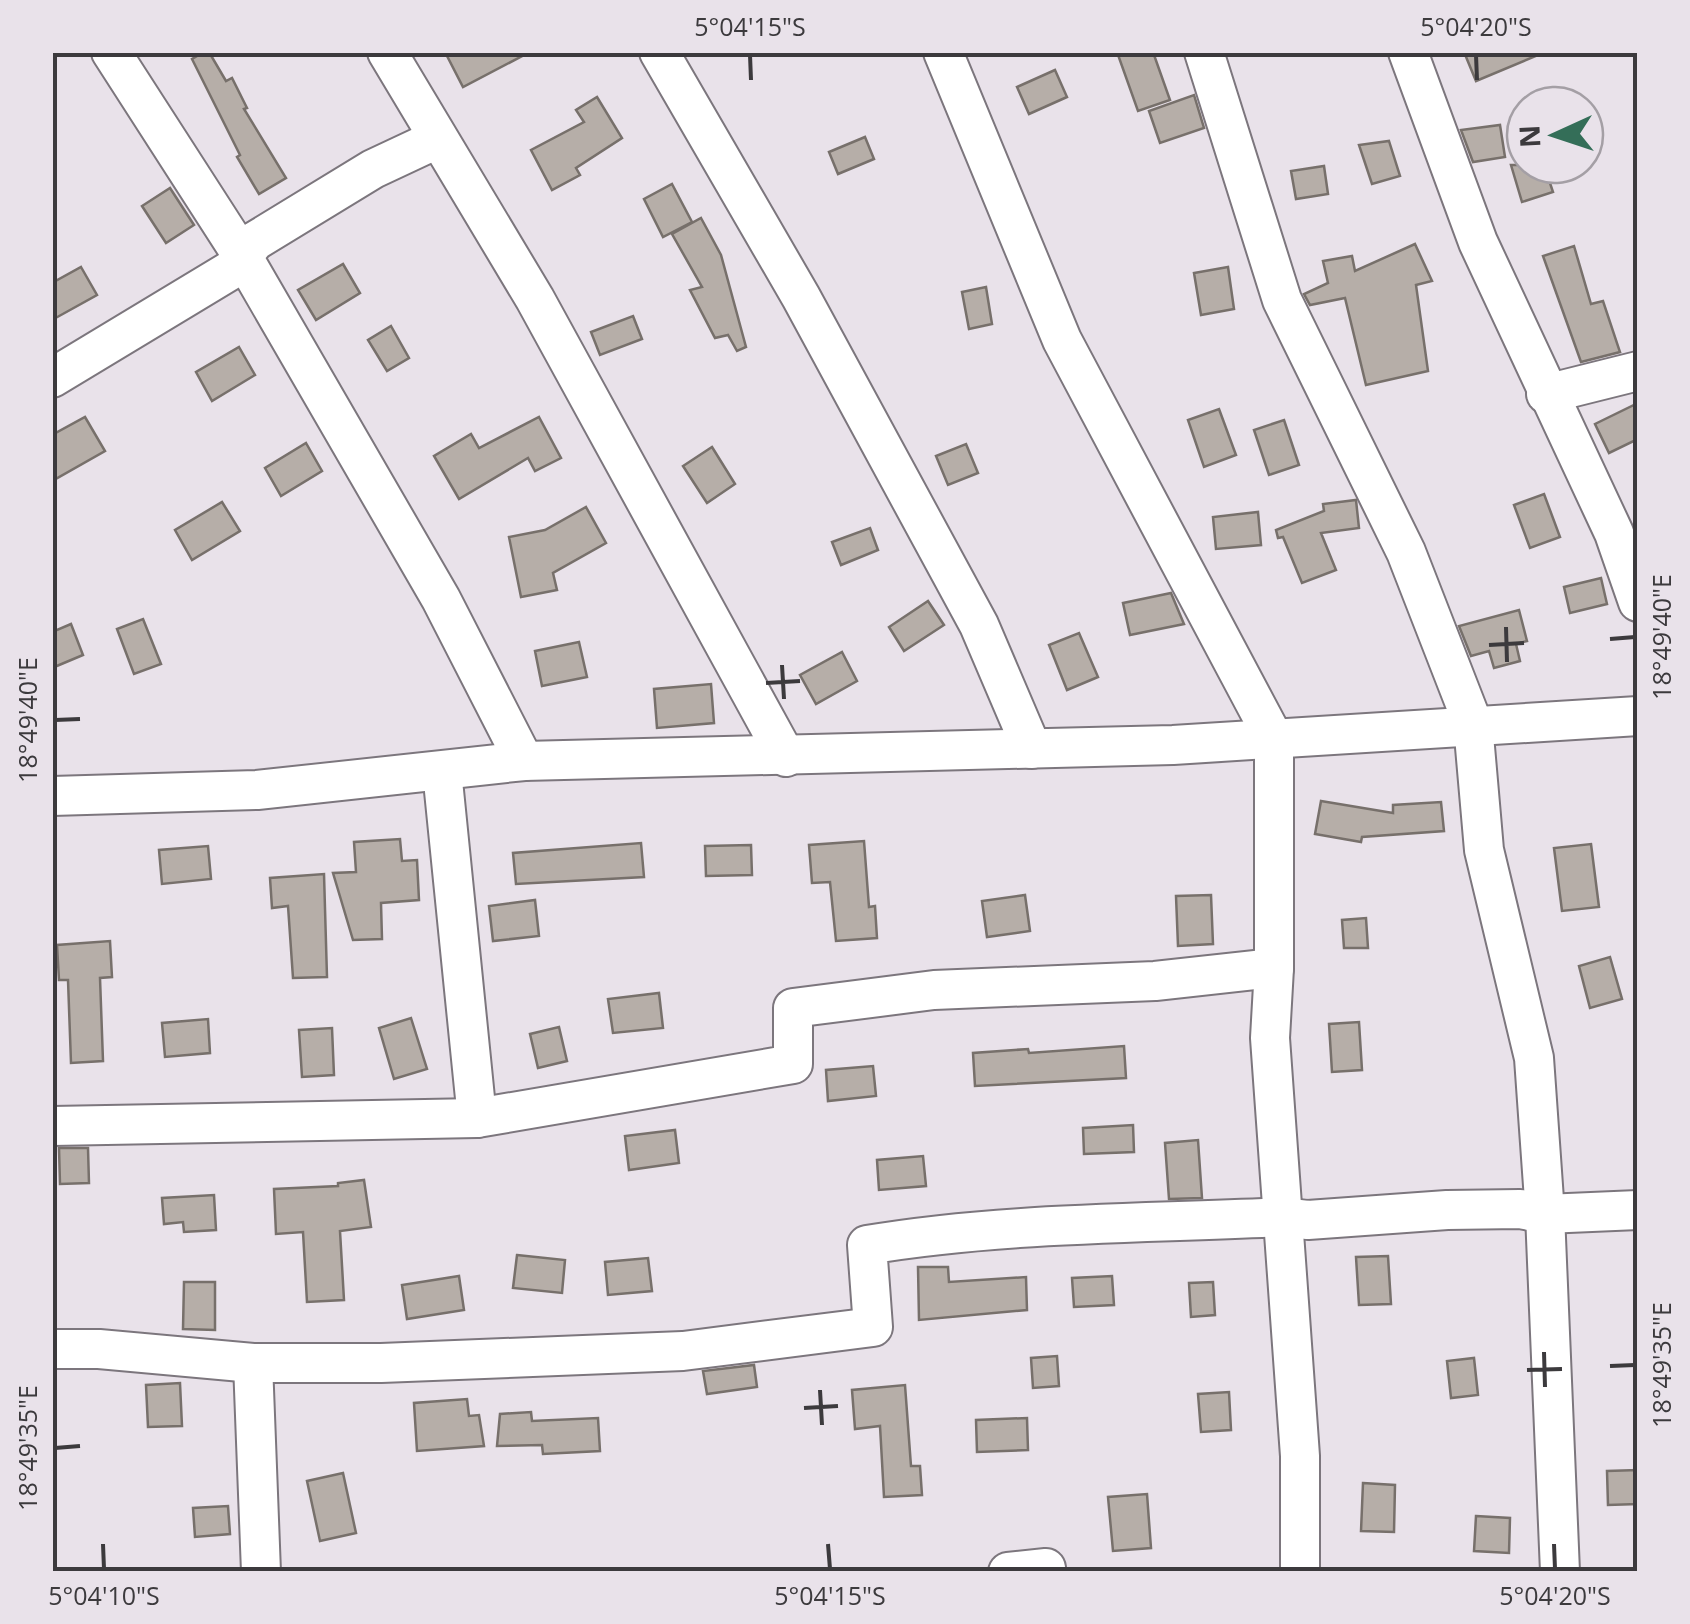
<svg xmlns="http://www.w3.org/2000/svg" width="1690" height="1624" font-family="'Open Sans',sans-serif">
<rect width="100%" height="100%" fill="#e9e2ea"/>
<g fill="#b6aea8" stroke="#77706b" stroke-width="2.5">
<path d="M204,52H209L226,81L232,78L247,108L244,109L286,178L259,194L237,157L240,155L192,59Z"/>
<path d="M445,52H530L463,87Z"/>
<path d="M1117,52H1153L1170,100L1138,111Z"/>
<path d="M1464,52H1543V53L1476,81Z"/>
<path d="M1055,70L1067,97L1029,114L1017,87Z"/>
<path d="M1194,95L1204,128L1160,143L1149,111Z"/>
<path d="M597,97L622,138L576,168L580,175L552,190L531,150L584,122L576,110Z"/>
<path d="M1500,125L1505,157L1473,162L1461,130Z"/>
<path d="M865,137L874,159L838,174L829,152Z"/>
<path d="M1389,141L1400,176L1372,184L1359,145Z"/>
<path d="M1511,165H1544L1553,192L1522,202Z"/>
<path d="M1324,166L1328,194L1296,199L1291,171Z"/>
<path d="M672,184L692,222L663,237L644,199Z"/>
<path d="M170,188L194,225L166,243L142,206Z"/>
<path d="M701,218L721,255L746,347L737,351L728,335L715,338L690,290L702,287L672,234Z"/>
<path d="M1415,244L1432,281L1416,285L1428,371L1366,385L1345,298L1310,305L1304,294L1328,283L1323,261L1352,256L1355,271Z"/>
<path d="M1574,246L1591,304L1603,301L1620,352L1581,362L1543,256Z"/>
<path d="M343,264L360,293L316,320L298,290Z"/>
<path d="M81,267L97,295L52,320V283Z"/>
<path d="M1228,267L1234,309L1201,315L1194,273Z"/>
<path d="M986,287L992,324L969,329L962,292Z"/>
<path d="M633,316L642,339L600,355L591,332Z"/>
<path d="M391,326L409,358L387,371L368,340Z"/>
<path d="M239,347L255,375L212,401L196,372Z"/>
<path d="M1638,403V439L1609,453L1595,424Z"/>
<path d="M1219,409L1236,455L1204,467L1188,420Z"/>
<path d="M85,417L105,451L52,481V435Z"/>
<path d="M539,417L561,458L535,471L528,458L459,499L434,456L471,434L479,448Z"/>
<path d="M1284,420L1299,465L1269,475L1254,430Z"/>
<path d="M306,443L322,471L281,496L265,468Z"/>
<path d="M966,444L978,473L948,485L936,456Z"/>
<path d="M712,447L735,484L707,503L683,466Z"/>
<path d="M1544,494L1560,537L1530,548L1514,505Z"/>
<path d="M1356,500L1359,528L1321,533L1336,570L1302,583L1283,537L1278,538L1276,530L1324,511L1323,504Z"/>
<path d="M222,502L240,531L192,560L175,530Z"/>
<path d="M586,507L606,543L553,573L557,590L521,597L509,537L545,530Z"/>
<path d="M1258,512L1261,545L1216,549L1213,517Z"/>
<path d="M870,528L878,550L841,565L832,542Z"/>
<path d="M1601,578L1607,604L1570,613L1564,587Z"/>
<path d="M1171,593L1184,624L1130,635L1123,603Z"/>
<path d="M928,601L944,625L904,651L889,627Z"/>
<path d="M1519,610L1527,641L1516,644L1520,661L1494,668L1489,651L1471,656L1459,626Z"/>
<path d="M143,619L161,664L134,674L117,629Z"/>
<path d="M71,624L83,655L52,668V632Z"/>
<path d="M1079,633L1098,677L1067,690L1049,645Z"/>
<path d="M579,642L587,677L542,686L535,651Z"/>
<path d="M842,652L857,681L816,704L800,675Z"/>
<path d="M711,684L714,723L657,728L654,689Z"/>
<path d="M1321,801L1393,813V805L1441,802L1444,831L1362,837L1361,842L1315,834Z"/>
<path d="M400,839L402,861L417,860L419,900L381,903L382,939L353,940L333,873L356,872L354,842Z"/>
<path d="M864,841L869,907L875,906L877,938L836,941L830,882L812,883L809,845Z"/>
<path d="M641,843L644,877L516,884L513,853Z"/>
<path d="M1591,844L1599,907L1562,911L1554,848Z"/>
<path d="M751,845L752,875L706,876L705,846Z"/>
<path d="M208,846L211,879L162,884L159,850Z"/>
<path d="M324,874L327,977L293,978L288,906L272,908L270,878Z"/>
<path d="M1025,895L1030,931L987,937L982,901Z"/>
<path d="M1211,895L1213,944L1178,946L1176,896Z"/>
<path d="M535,900L539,936L493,941L489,906Z"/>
<path d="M1366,918L1368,948H1344L1342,920Z"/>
<path d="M110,941L112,977L100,978L103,1061L71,1063L68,980H59L57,945Z"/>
<path d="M1610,957L1622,999L1590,1008L1579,966Z"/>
<path d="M659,993L663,1028L613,1033L608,999Z"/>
<path d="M411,1018L427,1069L394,1079L379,1028Z"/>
<path d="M208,1019L210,1053L165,1057L162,1023Z"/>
<path d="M1359,1022L1362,1070L1332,1072L1329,1024Z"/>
<path d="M559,1027L567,1061L538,1068L530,1034Z"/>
<path d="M332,1028L334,1075L302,1077L299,1030Z"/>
<path d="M1124,1046L1126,1078L975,1086L973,1053L1028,1049L1029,1053Z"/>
<path d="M873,1066L876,1096L828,1101L826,1070Z"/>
<path d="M1133,1125L1134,1152L1084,1154L1083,1128Z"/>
<path d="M675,1130L679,1163L629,1170L625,1136Z"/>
<path d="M1198,1140L1202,1198L1169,1199L1165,1143Z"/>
<path d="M59,1148H88L89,1183L60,1184Z"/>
<path d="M923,1156L926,1186L879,1190L877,1160Z"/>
<path d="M364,1180L371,1227L340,1231L344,1300L307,1302L303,1232L276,1234L274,1189L338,1186V1183Z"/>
<path d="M214,1195L216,1230L184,1232L183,1222L164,1224L162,1198Z"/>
<path d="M517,1255L565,1260L562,1293L513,1288Z"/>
<path d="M1388,1256L1391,1304L1359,1305L1356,1257Z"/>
<path d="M648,1258L652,1291L608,1295L605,1262Z"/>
<path d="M918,1267H948L949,1282L1026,1277L1027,1310L919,1320Z"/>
<path d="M459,1276L464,1310L407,1319L402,1285Z"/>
<path d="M1112,1276L1114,1305L1074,1307L1072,1278Z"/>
<path d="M184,1282H215V1330L183,1329Z"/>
<path d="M1213,1282L1215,1315L1191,1317L1189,1283Z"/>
<path d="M1057,1356L1059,1386L1033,1388L1031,1358Z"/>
<path d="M1474,1358L1478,1395L1451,1398L1447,1361Z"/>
<path d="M754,1365L757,1387L707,1394L703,1371Z"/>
<path d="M180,1383L182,1426L148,1427L146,1385Z"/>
<path d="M905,1385L911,1466H920L922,1495L884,1497L880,1426L855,1429L852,1390Z"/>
<path d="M1229,1392L1231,1430L1201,1432L1198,1394Z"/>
<path d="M467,1399L469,1416L479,1415L484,1446L417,1451L414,1403Z"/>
<path d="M531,1412L532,1421L598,1418L600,1451L543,1454L542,1445L497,1446L500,1414Z"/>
<path d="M1027,1418L1028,1450L977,1452L976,1420Z"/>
<path d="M1638,1470V1504L1608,1505L1607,1471Z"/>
<path d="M343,1473L356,1533L320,1541L307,1481Z"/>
<path d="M1363,1483L1395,1485L1394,1532L1361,1531Z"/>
<path d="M1147,1494L1151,1548L1113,1551L1108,1497Z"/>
<path d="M228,1506L230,1534L195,1537L193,1508Z"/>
<path d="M1476,1516L1510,1518L1509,1553L1474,1551Z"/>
</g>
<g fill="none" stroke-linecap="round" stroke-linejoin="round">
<g stroke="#7c767d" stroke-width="42">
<g id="street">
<path d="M111,52L243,257L441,599L524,761"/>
<path d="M387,52L535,299L786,757"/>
<path d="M659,52L801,297L979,625L1032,749"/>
<path d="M943,52L1062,340L1274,739V968L1270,1038L1300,1456V1572"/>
<path d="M1204,52L1282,300L1406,552L1473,724L1484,850L1534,1058L1545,1214L1560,1572"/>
<path d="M1408,52L1478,242L1614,533L1638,602"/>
<path d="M52,378L231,270L255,241L373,169L437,139"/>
<path d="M1546,394L1638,371"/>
<path d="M442,771L477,1118"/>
<path d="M52,796L257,790L524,761L1173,745L1638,716"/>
<path d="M52,1126L477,1118L793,1064V1008L934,990L1155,981L1274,968"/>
<path d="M52,1349H99L253,1363H381L683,1351L873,1327L867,1245C1004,1222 1143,1224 1281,1217L1308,1220L1447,1210L1520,1209L1545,1214L1638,1210"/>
<path d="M253,1363L261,1572"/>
<path d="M1008,1572L1046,1568V1572"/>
</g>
</g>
<use href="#street" stroke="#fff" stroke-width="38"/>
</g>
<path fill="none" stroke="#3c3a3d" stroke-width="4" d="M750,55L751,80M1476,55L1477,80M1506,627L1507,662M1610,639L1635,637M1489,645L1524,643M782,665L784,699M766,683L800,681M55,720L80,719M1544,1352L1545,1387M1610,1366L1635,1365M1527,1370L1562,1369M820,1390L822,1425M804,1408L838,1406M55,1448L80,1446M103,1544L104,1569M828,1544L830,1569M1554,1544L1555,1569"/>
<rect width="1690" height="1624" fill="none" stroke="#e9e2ea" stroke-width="110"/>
<g transform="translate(1555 135) rotate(267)"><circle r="48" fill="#e9e2ea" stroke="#a49fa5" stroke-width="2.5"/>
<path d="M0-8L18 38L0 25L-18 38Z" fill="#346e58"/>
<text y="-15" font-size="28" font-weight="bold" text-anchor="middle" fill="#3c3a3d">N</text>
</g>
<rect x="55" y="55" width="1580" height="1514" fill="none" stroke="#3c3a3d" stroke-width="4"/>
<g font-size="25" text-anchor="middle" fill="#3c3a3d">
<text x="750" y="36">5°04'15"S</text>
<text x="1476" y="36">5°04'20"S</text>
<text transform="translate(1662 637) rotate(-90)" y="9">18°49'40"E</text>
<text transform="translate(28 720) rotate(-90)" y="9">18°49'40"E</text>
<text transform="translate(1662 1365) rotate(-90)" y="9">18°49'35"E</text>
<text transform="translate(28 1448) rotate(-90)" y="9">18°49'35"E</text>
<text x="104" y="1605">5°04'10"S</text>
<text x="830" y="1605">5°04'15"S</text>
<text x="1555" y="1605">5°04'20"S</text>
</g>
</svg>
